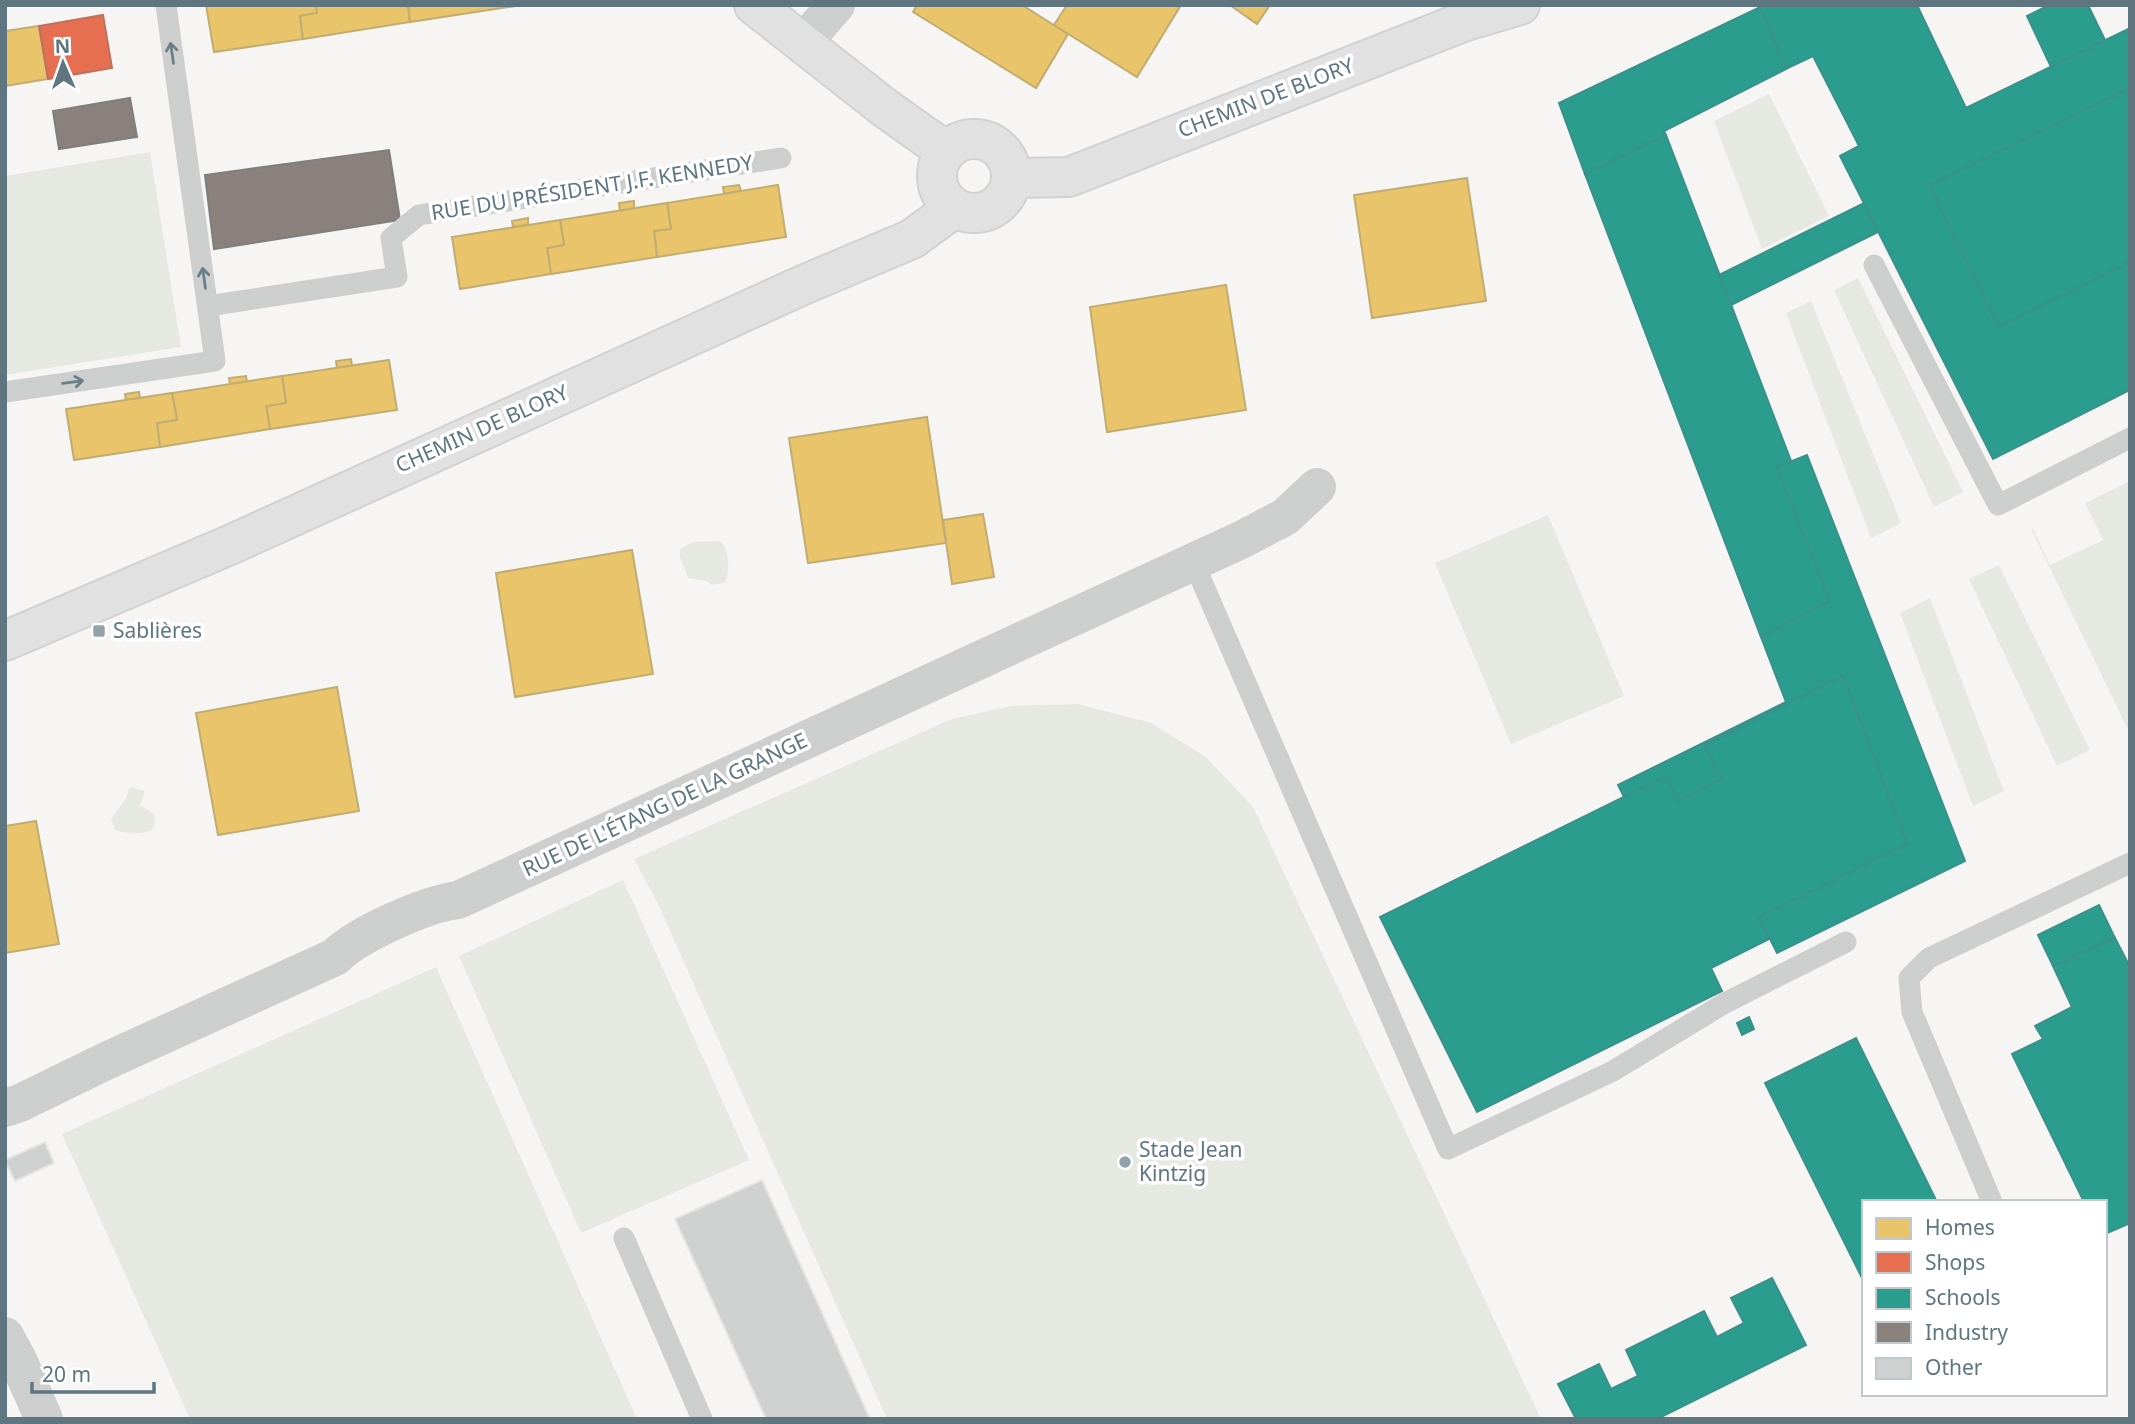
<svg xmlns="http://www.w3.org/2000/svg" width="2135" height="1424" font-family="'Noto Sans',sans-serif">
<rect width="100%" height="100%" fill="#f6f5f4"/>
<g fill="#e6e9e2">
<path d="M1769,94L1829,216L1762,249L1714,121Z"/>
<path d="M150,152L181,347L5,375V176Z"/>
<path d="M1858,278L1963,492L1934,507L1834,290Z"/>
<path d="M1811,301L1901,523L1871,538L1786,313Z"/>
<path d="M2130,481V734L2031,529H2033L2050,565L2103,540L2085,503Z"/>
<path d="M1548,515L1624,696L1511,744L1435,563Z"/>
<path d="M720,541C730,549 730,572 725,583L711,585L707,581L688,578L680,557V549L692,542Z"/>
<path d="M1999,565L2090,750L2057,766L1969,579Z"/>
<path d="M1930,598L2004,791L1973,806L1900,613Z"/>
<path d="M1078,704L1151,723L1206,757L1253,807L1541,1419H887L658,904L634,859L952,719L1011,706Z"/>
<path d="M130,787L145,791L140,805L154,814L155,822L152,830C141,835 127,834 115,830L111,819L125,800Z"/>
<path d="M623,880L749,1160L581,1233L459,956Z"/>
<path d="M436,967L637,1419H190L62,1134Z"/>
</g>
<g fill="#e9c46a" stroke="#c0ad71" stroke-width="2">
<path d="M206,5H316L317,13L300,16L303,39L214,52Z"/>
<path d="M316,5H408L410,22L303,39L300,16L317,13Z"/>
<path d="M408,5H522L410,22Z"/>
<path d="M917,5H1022L1068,34L1036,88L913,12Z"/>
<path d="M1067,5H1181L1137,77L1054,25Z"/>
<path d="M1230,5H1270L1257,24Z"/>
<path d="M39,26L48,79L5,86V31Z"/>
<path d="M1467,178L1486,301L1372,318L1354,195Z"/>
<path d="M739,185L741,191L724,194L723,187Z"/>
<path d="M778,185L786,237L657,257L654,231L671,229L667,203Z"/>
<path d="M634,201V208L620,211L619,203Z"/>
<path d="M667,203L671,229L654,231L657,257L551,274L547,248L564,245L560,220Z"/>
<path d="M528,218V225L513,227L512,221Z"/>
<path d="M560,220L564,245L547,248L551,274L460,289L452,237Z"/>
<path d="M1226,285L1246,410L1107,432L1090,307Z"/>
<path d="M351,359L352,366L337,368L336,361Z"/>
<path d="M389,360L397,410L270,429L266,406L286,403L282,376Z"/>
<path d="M246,376L247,382L230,384L229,378Z"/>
<path d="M282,376L286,403L266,406L270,429L160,447L157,423L177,420L172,393Z"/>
<path d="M139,392L140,398L126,400L125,394Z"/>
<path d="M172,393L177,420L157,423L160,447L74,460L66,409Z"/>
<path d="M927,417L946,543L808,563L789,438Z"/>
<path d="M983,514L994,577L952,584L943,520Z"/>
<path d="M632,550L653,674L515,697L496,573Z"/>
<path d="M337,687L359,811L218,835L196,713Z"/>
<path d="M36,821L59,944L5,953V826Z"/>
</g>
<path fill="#e76f51" stroke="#be715f" stroke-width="2" d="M103,15L112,68L48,79L39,26Z"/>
<g fill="#2a9d8f" stroke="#3a918a" stroke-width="2">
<path d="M1763,5H1917L1966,108L2130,28V88L1930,185L1998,327L2130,262V390L1993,459L1840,156L1859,146L1813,56L1786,69L1760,7Z"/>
<path d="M2049,5H2088L2105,40L2051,67L2027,16Z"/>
<path d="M1760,7L1786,69L1664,131L1666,135L1585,174L1559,103Z"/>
<path d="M2130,88V262L1998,327L1930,185Z"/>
<path d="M1666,135L1791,461L1777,467L1830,601L1761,637L1585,174Z"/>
<path d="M1864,203L1878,232L1731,305L1719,275Z"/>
<path d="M1807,455L1965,861L1777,953L1759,917L1907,844L1843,676L1705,745L1722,779L1678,801L1666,776L1624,797L1618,785L1786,702L1761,637L1830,601L1777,467Z"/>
<path d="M1843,676L1907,844L1759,917L1769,939L1711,968L1722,991L1477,1112L1380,917L1666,776L1678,801L1722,779L1705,745Z"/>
<path d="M2099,905L2115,938L2053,966L2038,935Z"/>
<path d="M2115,938L2130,967V1223L2105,1234V1202H2084L2012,1054L2043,1039L2035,1026L2072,1007L2053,966Z"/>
<path d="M1749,1017L1754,1029L1742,1035L1737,1023Z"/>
<path d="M1856,1038L1937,1202H1864V1282L1765,1083Z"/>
<path d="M1772,1278L1806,1345L1657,1419H1576L1558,1384L1599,1364L1611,1389L1638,1376L1626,1350L1704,1311L1717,1337L1744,1323L1731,1298Z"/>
</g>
<g fill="#8a817c" stroke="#7d7e7d" stroke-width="2">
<path d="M130,98L137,137L59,149L53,111Z"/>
<path d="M389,150L400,220L214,249L205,175Z"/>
</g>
<g fill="#cfd0d0" stroke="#e5e4e4" stroke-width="2">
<path d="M45,1142L54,1163L15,1181L5,1160Z"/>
<path d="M762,1180L870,1419H766L675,1219Z"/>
</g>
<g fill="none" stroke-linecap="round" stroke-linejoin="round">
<g stroke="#cfd2d3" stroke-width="42">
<g id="secondary">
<path d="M754,5L885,108L933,142L947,149"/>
<circle cx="974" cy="176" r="37"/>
<path d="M1011,178L1069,177L1463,22L1520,5"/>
<path d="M5,641L232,544L803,285L912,239L953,209"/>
</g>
</g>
<g stroke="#cdcfcf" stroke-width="21">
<path d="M1874,265L1998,505L2130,438"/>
<path d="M208,306L397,277L391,238L419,215L781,158"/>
<path d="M5,392L215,361L166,5"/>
<path d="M1193,561L1448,1149L1613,1071L1725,1003L1846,942"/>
<path d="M1992,1202L1912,1012L1909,978L1929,958L2130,863"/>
<path d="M624,1238L702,1419"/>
</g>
<g stroke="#cdcfcf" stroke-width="38">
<path d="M802,44L836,5"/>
<path d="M5,1108L20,1103L106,1061L335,957C358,934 426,904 458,900L1241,540L1285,517L1317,487"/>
<path d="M5,1336L17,1358L44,1419"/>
</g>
<use href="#secondary" stroke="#e1e1e2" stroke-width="38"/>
</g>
<defs><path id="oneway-shaft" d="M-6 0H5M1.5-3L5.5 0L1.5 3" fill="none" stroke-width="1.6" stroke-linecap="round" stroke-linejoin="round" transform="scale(1.75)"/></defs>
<g stroke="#6a7f88">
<use href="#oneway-shaft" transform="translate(172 53) rotate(-98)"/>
<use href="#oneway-shaft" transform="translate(204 278) rotate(-98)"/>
<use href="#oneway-shaft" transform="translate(73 382) rotate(-8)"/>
</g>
<g fill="#94a2a9" stroke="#fff" stroke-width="2.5">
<rect x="92" y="624" width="14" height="14" rx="3.5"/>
<circle cx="1125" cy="1162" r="7"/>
</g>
<g text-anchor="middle" stroke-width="7" stroke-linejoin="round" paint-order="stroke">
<g font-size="21" fill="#5f7680" stroke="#fff">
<text transform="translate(1266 98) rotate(-21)" y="7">CHEMIN DE BLORY</text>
<text transform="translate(592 188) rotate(-9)" y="7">RUE DU PRÉSIDENT J.F. KENNEDY</text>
<text transform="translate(482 429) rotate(-24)" y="7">CHEMIN DE BLORY</text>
<text transform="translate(665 805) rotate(-25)" y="7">RUE DE L'ÉTANG DE LA GRANGE</text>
</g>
<g font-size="21" fill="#5f7680" stroke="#fff" text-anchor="start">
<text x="113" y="638">Sablières</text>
<text x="1139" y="1157">Stade Jean<tspan x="1139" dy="24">Kintzig</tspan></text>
</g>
</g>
<rect width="2135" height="1424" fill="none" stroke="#5f7680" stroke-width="14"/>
<rect x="1862" y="1200" width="245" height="196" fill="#ffffff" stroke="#bfc8cc" stroke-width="2"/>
<rect x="1876" y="1218" width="35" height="21" fill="#e9c46a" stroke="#bfc8cc" stroke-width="2"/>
<text x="1925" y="1235" font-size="21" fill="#5f7680">Homes</text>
<rect x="1876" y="1252" width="35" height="21" fill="#e76f51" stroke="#bfc8cc" stroke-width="2"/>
<text x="1925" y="1270" font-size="21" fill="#5f7680">Shops</text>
<rect x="1876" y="1288" width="35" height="21" fill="#2a9d8f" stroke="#bfc8cc" stroke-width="2"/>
<text x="1925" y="1305" font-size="21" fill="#5f7680">Schools</text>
<rect x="1876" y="1322" width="35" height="21" fill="#8a817c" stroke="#bfc8cc" stroke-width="2"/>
<text x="1925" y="1340" font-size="21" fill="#5f7680">Industry</text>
<rect x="1876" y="1358" width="35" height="21" fill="#cfd0d0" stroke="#bfc8cc" stroke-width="2"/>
<text x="1925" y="1375" font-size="21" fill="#5f7680">Other</text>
<g transform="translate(63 63) rotate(358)" stroke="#ffffff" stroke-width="5" paint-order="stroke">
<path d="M0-5L12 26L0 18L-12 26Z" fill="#5f7680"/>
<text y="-10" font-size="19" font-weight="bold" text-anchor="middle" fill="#5f7680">N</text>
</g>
<path d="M32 1382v10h122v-10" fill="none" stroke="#5f7680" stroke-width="3.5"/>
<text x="42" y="1382" font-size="21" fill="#5f7680" stroke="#ffffff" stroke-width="5" paint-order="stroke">20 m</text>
</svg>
